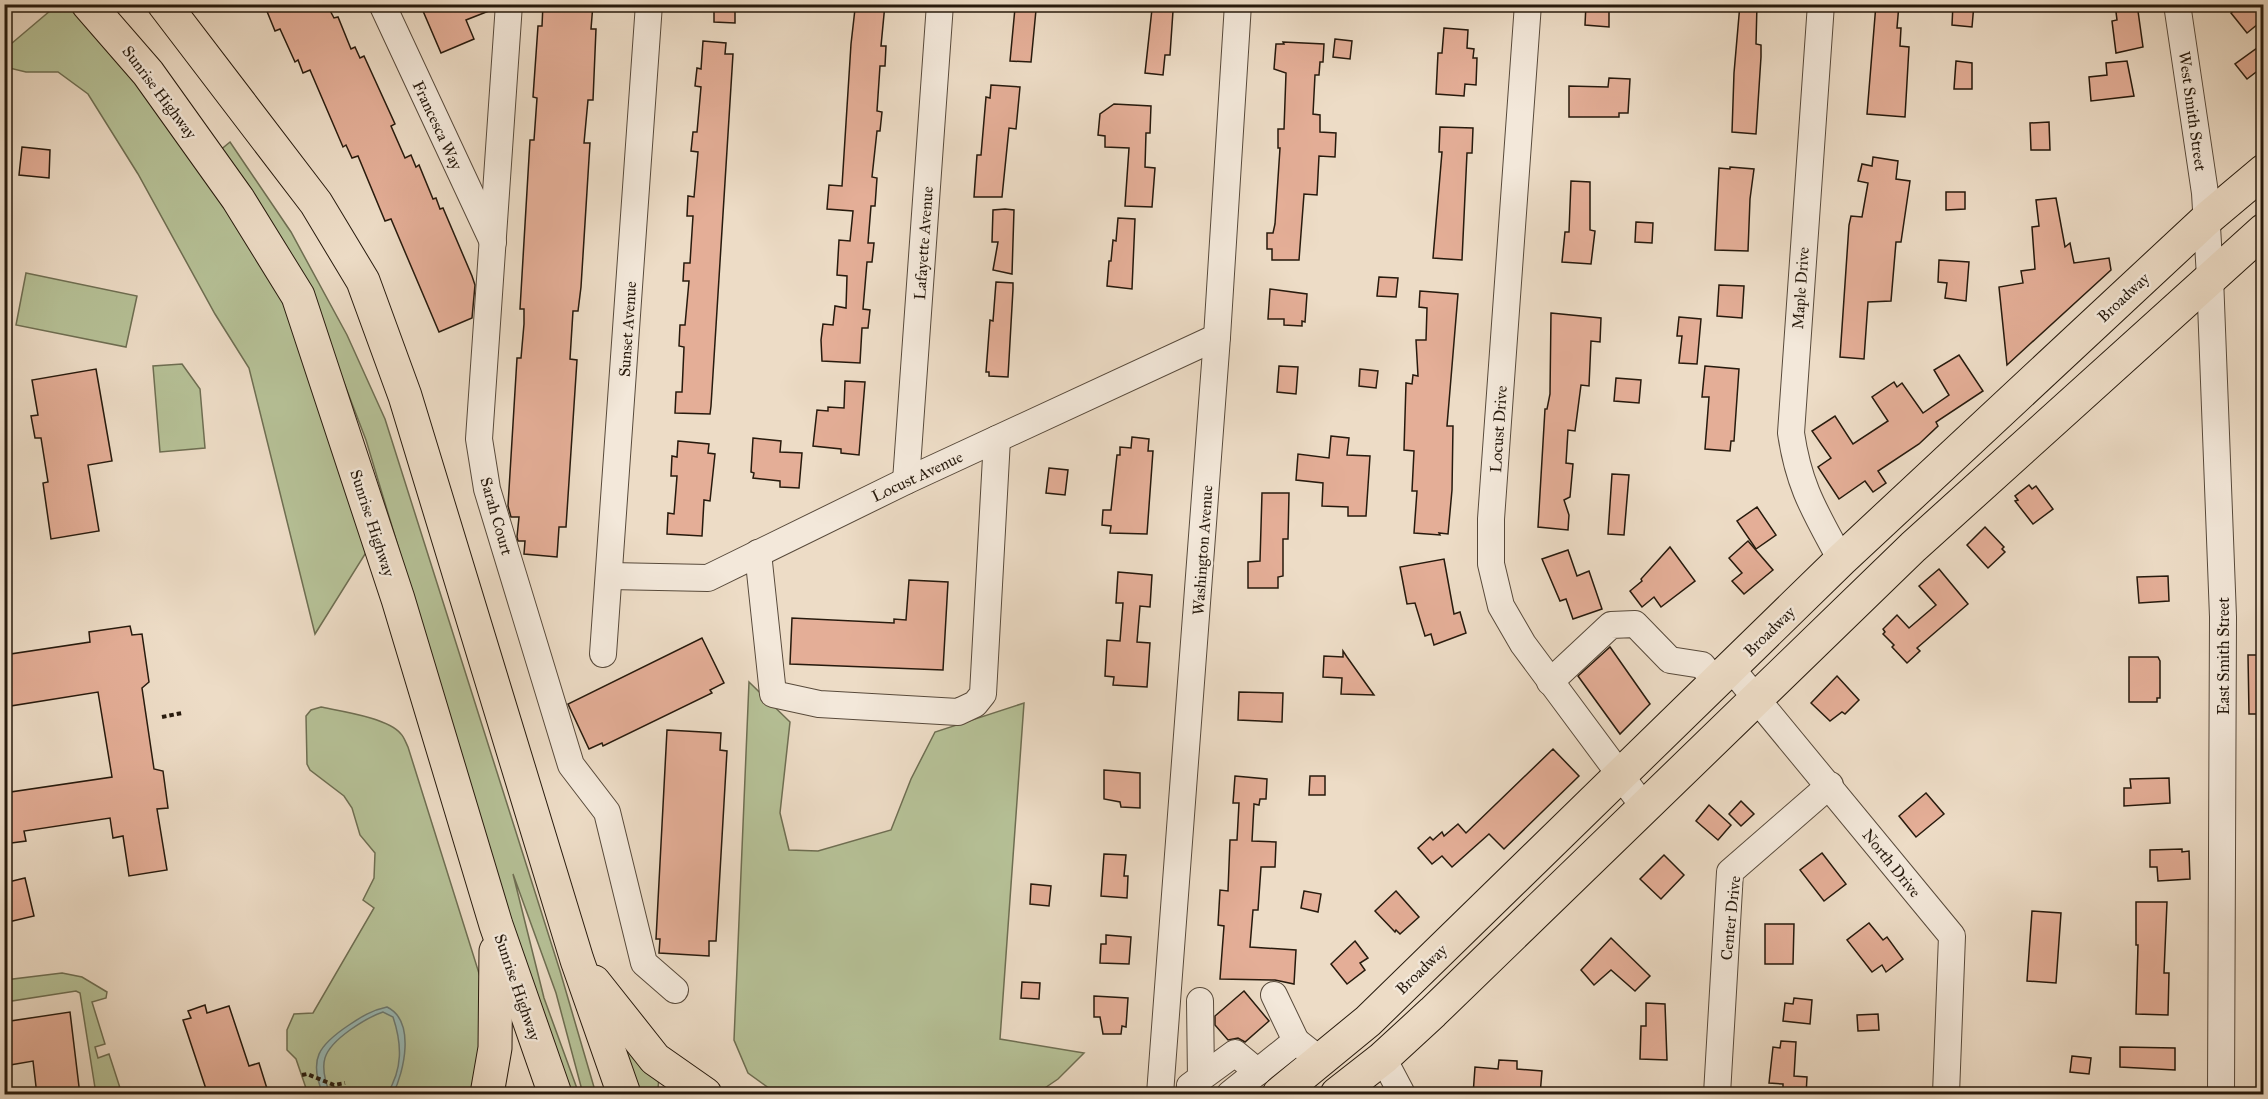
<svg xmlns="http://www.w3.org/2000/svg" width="2268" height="1099" font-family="'IM FELL Great Primer',serif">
<rect width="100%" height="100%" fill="#eddcc6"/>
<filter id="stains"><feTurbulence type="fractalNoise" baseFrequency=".00333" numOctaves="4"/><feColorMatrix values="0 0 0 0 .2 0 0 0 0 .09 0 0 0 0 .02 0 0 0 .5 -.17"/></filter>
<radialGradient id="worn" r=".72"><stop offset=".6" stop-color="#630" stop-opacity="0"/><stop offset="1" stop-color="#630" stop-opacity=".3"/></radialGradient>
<g fill="#b6c197" stroke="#6e6e52" stroke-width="1.5">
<path d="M57,5H87L246,212L377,535L315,634L249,368L215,314L138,174L88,94L58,72H26L5,67V49Z"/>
<path d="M230,142L291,232L347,335L385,419L560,971L596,1094H583L556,993L513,874L544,998L579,1094H566L518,945L366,440L338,367L218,152Z"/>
<path d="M26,273L137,296L126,347L16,325Z"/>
<path d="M182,364L200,389L205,448L160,452L153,366Z"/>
<path d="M749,682L790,722L780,813L789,850L818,851L891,830L911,779L935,732L1024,703L1000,1039L1084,1053L1058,1079L1036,1094H777L748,1073L734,1040Z"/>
<path d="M321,707C340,711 389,718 401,734C404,737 406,743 408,747L483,986L477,1094H308L296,1059L287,1050V1030L294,1014L313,1013L374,908L363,900L374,878L375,853L360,835L352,808L344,796L310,770L307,764L306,716L311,710Z"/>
<path d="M62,973L82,977L107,992L106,998L92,1002L105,1044L95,1047L98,1058L109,1054L122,1094H96L80,993L76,991L5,1002V980Z"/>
<path d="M623,1045L659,1076L658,1089H663L669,1084L688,1094H640Z"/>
</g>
<path fill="#99bbb8" stroke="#6b7b74" stroke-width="1.5" d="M387,1007C416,1021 404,1072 393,1094H387C403,1069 402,1044 393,1017L383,1012C371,1016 360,1023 350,1030C322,1050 318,1063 330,1094H323C308,1059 319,1045 349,1025C361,1017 372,1010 387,1007Z"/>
<g fill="#e4ae97" stroke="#271a0d" stroke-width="1.5">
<path d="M264,4L327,5L334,18L338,17L351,49L355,47L360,58L364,56L395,124L391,126L405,158L411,155L416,167L419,165L433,199L436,198L440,209L443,208L472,276L475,285L472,318L439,332L391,219L385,221L358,156L352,158L346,145L343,147L310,70L303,73L298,60L295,62L280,29L275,31Z"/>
<path d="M420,4H494V9L466,20L474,39L441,53Z"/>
<path d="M543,4H593L591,29H596L593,100H588L584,143H590L581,287L578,311H573L570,359L577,360L566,527H559L557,557L524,554L525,541H518L517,537L519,517H511L508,506L517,358H521L524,324V309H520L530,140H534L537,98L533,97L538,26H542Z"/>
<path d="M859,4H885L881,46H886L885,66H880L877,111L882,112L880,131H877L872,177L877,178L875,206H871L868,243H874L872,262H867L863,309L870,310L868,328H862L860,363L822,361L821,340L823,324L833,325L835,306L846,308L847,276L837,275L839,240L850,241L853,211L827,209L829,185L842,186L851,44L855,9H859Z"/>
<path d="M1586,4H1604V8H1609V27L1585,25Z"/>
<path d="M1740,4H1757L1756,44L1761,45V57L1756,134L1732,132L1734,73Z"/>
<path d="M1876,4H1899L1897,28H1901L1900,46L1909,47L1905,117L1867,114Z"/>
<path d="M1953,4H1974L1972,27L1952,25Z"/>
<path d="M2115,4H2137L2143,47L2116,53L2112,21L2117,20Z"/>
<path d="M2241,4H2264V19L2247,33L2231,13Z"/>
<path d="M714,6H735V23L714,22Z"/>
<path d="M1015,8L1036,10L1031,62L1010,61Z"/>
<path d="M1152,9L1173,11L1170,55H1165L1163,75L1145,73Z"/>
<path d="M1444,28L1468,30L1467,48L1474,49L1473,58H1477L1476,85L1465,84L1464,96L1436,94L1438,53H1442Z"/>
<path d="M1335,39L1352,41L1350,59L1333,57Z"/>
<path d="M703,41L726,43L725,54H733L711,406L710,414L675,413L676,392H682L684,347L679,346L680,325H685L689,281H683L684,263H690L693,216H687L688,196L694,197L698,152L691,151L693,132H697L701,87L695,86L697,68L701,69Z"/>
<path d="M1283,42L1324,44L1323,62H1320L1319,75H1315L1313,114L1320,115V132L1336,133L1335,157L1319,156L1317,195L1304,194L1299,260H1272V249H1267V233H1273L1275,224L1280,148H1278V129H1284L1286,73L1274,69L1276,44H1284Z"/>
<path d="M2264,43V66L2247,79L2235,64Z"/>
<path d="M1956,61L1972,63V89H1954Z"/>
<path d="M2127,61L2134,96L2091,101L2089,77L2107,75L2106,63Z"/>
<path d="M1609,78L1630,79L1628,113H1619V117H1569V86L1608,87Z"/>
<path d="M991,85L1020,87L1016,129L1009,128L1002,197H974L977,155H981L986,97L990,98Z"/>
<path d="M1114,104L1151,106L1150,133H1146L1145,167L1155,168L1152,207L1125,206L1129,148L1105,147V136L1098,135L1100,114Z"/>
<path d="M2049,122L2050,150H2031L2030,123Z"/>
<path d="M1440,127L1473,128L1472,153H1467L1462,260L1433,258L1442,152H1439Z"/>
<path d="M22,147L50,150L49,178L19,175Z"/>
<path d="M1873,157L1898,161L1896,179L1910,181L1901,242H1896L1891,301L1868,302L1864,359L1840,357L1849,225L1851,216L1862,217L1868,183L1858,181L1862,164L1872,166Z"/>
<path d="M1730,167L1754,169L1750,199L1748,251L1715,250L1719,168L1730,169Z"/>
<path d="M1571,181L1590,182V230L1595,231L1591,264L1562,262L1565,232H1569Z"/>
<path d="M1946,192H1965V209L1946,210Z"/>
<path d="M2056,198L2065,247L2070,243L2074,263L2109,258L2111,270L2007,365L1999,287L2023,283L2021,271L2035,269L2032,227L2039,226L2036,200Z"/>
<path d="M1005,209L1014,210L1012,274L993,270L998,242H992L993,210Z"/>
<path d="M1118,218L1135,219L1132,289L1107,286L1109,261H1111L1113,240L1116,241Z"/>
<path d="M1636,222L1653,223L1652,243L1635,242Z"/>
<path d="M1939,260L1969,262L1966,301L1945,298L1947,283L1938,282Z"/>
<path d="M1379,277L1398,278L1396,297L1377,296Z"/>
<path d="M996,282L1013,283V289L1008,377L989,376V372H986L990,320L993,321Z"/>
<path d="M1719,285L1744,286L1742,318L1717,316Z"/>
<path d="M1270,289L1307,294L1305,322L1302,321V326L1284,325V319H1268Z"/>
<path d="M1420,291L1458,294L1447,426H1453L1452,490L1448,534L1439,533L1440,535L1414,533L1417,491H1412L1414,451L1404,450L1406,383L1412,384L1413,375L1418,376L1416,340H1426L1427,308L1419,307Z"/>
<path d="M1551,313L1601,318L1600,342L1591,341L1589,386L1581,385L1575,431L1568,430L1566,463L1573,464L1570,497L1564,500L1569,515L1568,530L1538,527L1545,409H1547L1550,394Z"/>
<path d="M1679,317L1701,319L1697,364L1679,363L1682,336H1677Z"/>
<path d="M1959,355L1983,391L1936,422L1938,426L1919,444L1878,471L1886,483L1873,492L1865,481L1839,499L1818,467L1831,458L1812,431L1835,416L1853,444L1888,421L1872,397L1894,382L1897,387L1902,383L1923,413L1949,395L1934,370Z"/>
<path d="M1279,366L1298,367L1296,394L1277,392Z"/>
<path d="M1705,366L1739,369L1734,441H1731L1730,451L1705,449L1709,397H1702Z"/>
<path d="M96,369L112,461L88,465L99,531L51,539L43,483L48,482L41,438H35L31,416L38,415L32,380Z"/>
<path d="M1360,369L1378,371L1376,388L1359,386Z"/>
<path d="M1616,378L1641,380L1639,403L1614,401Z"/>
<path d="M845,381L865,382L859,455L841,453V449L813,446L817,410L828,411V407L844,408Z"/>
<path d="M1331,436L1349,438L1347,455L1370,456L1366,516H1348V507L1322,506L1323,483L1296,480L1298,454L1329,458Z"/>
<path d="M1132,437L1149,439L1148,451H1153L1147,534L1110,533L1111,526L1102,525L1103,510H1111L1117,455H1120V447L1131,448Z"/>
<path d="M753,438L781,441L780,452L802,453L799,488L780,487V481L753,478L754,473L751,472Z"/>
<path d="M678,441L709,444L708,453L715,454L710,501L704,500L702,536L667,534L668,513L674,514L677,476H671L672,456L677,457Z"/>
<path d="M1049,468L1068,470L1065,495L1046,493Z"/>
<path d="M1612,474L1629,475L1624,535L1608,534Z"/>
<path d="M2029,485L2032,489L2036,486L2053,509L2033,524L2015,501L2018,500L2015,496Z"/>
<path d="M1262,493H1289L1288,539H1283V576L1278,577V588H1248V562L1260,561Z"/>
<path d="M1757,507L1776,535L1756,549L1737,521Z"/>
<path d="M1985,527L2004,547L2002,549L2005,552L1988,568L1967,545Z"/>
<path d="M1748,541L1773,570L1744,594L1732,581L1742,573L1729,558Z"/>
<path d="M1670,547L1695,581L1661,607L1654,597L1642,607L1630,591L1642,581L1641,579Z"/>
<path d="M1568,550L1577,576L1589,571L1602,609L1573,619L1566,599L1560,601L1542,559Z"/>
<path d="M1444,559L1454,614L1460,612L1466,633L1434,645L1431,634L1425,636L1415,603L1407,604L1400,567Z"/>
<path d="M1939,569L1968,604L1917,648L1920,651L1907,663L1892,647L1894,645L1883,634L1885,632L1883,629L1897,615L1909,628L1936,605L1919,586Z"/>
<path d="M1118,572L1152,575L1150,607L1140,606L1137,642L1150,643L1147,687L1113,685L1114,677L1105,676L1107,640L1120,641L1123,603H1116Z"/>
<path d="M2168,576L2169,601L2139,603L2137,577Z"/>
<path d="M909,580L948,582L943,670L790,664L792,618L894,623V619L906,620Z"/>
<path d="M130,626L132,635L142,634L149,682L142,688L154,769L163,771L168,808L157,809L167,870L129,876L123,836L113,838L110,818L24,831L26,841L4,844V793L112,777L98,692L4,707V655L90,642L89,632Z"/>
<path d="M702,638L724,683L710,690L712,693L603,746L602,743L589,749L568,704Z"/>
<path d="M1610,647L1650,704L1620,734L1578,676Z"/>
<path d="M1343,651L1347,657L1374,695L1341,694L1342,678L1323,677L1324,656L1343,657Z"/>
<path d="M2248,655H2264V714H2249Z"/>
<path d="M2129,657H2158L2160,661V698H2157V702H2129Z"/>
<path d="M1837,676L1859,700L1845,714L1842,712L1830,721L1811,703Z"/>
<path d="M1239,692L1283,693L1282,722L1238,720Z"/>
<path d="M667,730L721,733L720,750L727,751L716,941H709V956L659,953L660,939H656Z"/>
<path d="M1553,749L1579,776L1504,849L1489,834L1452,867L1442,856L1432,864L1418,848L1430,837L1433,840L1442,832L1444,836L1458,824L1466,833Z"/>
<path d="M1104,770L1140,773V808L1121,807L1120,802L1104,799Z"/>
<path d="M1235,776L1267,779L1266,799H1260L1259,805L1254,804L1252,841L1276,842L1275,867H1261L1258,910H1253L1250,947L1296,950L1294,984L1275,980L1220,979L1224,926L1218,925L1220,890L1228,891L1230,840H1237L1239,803H1233Z"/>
<path d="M1310,776H1325V795H1309Z"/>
<path d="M2169,778L2170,803L2124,806V788H2131L2130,779Z"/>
<path d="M1926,793L1944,814L1916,837L1899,816Z"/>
<path d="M1741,801L1754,814L1741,826L1729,814Z"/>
<path d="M1709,805L1731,825L1718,840L1696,821Z"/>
<path d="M2182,849V852L2189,851L2190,879L2158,881L2157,867H2150V850Z"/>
<path d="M1822,853L1846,884L1824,901L1800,870Z"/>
<path d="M1104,854L1126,855L1124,876H1128L1127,898L1101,896Z"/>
<path d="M1664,855L1684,875L1661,899L1640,879Z"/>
<path d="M25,878L34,916L4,923V883Z"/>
<path d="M1031,884L1051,886L1049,906L1030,904Z"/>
<path d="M1304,891L1321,894L1318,912L1301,908Z"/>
<path d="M1396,891L1419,917L1400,934L1396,930L1395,932L1375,911Z"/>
<path d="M2136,902H2167L2164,973H2169L2168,1015L2136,1014L2138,945H2136Z"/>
<path d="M2032,911L2061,913L2056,983L2027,981Z"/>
<path d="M1869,923L1883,940L1887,937L1903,959L1886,972L1882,965L1872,972L1847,940Z"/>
<path d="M1765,924H1794L1793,964H1765Z"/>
<path d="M1106,935L1131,937L1129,964L1100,963L1101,944H1106Z"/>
<path d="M1611,938L1650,976L1635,991L1611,970L1594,985L1581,970Z"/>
<path d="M1355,941L1368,958L1360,963L1365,970L1347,984L1331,964Z"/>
<path d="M1022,982L1040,983L1039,999L1021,998Z"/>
<path d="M1244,991L1269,1021L1245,1042L1238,1038L1228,1040L1215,1025V1016Z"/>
<path d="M1094,996L1128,998L1126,1027L1122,1026L1121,1034H1103L1100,1017H1094Z"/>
<path d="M1794,998L1812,1000L1810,1024L1783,1021L1785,1003L1793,1004Z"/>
<path d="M1646,1003L1665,1004L1667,1060L1640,1059L1641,1026H1646Z"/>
<path d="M205,1005L207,1013L229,1006L249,1066L259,1063L269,1095H208L183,1020L191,1018L188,1011Z"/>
<path d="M70,1012L80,1095H37L33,1061L4,1066V1022Z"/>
<path d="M1878,1014L1879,1030L1858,1031L1857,1015Z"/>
<path d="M1781,1041L1796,1042L1794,1076L1807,1077L1806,1095H1783V1084L1769,1083L1773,1047L1780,1048Z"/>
<path d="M2120,1047L2175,1048V1070L2120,1067Z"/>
<path d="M2072,1056L2091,1058L2089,1074L2070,1072Z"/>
<path d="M1499,1060L1517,1061V1069L1542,1071L1540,1095H1473L1475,1067L1498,1069Z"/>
</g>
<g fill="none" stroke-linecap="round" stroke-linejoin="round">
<g stroke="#584a3b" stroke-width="28">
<g id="minor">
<path d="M382,4L493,242"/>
<path d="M509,4L479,439L487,489L571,765L607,812L644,963L675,990"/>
<path d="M1528,4L1491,519V564L1501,606L1523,644L1644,807"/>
<path d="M1821,4L1791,433C1799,488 1816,513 1841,560"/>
<path d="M2177,4L2205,193L2210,277L2223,617L2221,1094"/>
<path d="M906,481L940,4"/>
<path d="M758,553L773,694L819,704L958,712L975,704L983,694L997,439"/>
<path d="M610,576L708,578L906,481L1217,337"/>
<path d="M603,654L649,4"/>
<path d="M1731,668L1952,936L1946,1094"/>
<path d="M1550,682L1611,625L1635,624L1670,660L1702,665L1716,682"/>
<path d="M1274,995L1296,1041"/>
<path d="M1200,1001L1201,1078"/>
<path d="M1383,1058L1402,1094"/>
<path d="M1160,1094L1217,337L1238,4"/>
<path d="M1192,1094L1190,1086L1235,1053L1258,1072"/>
<path d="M1230,1094L1296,1041L1320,1060"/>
<path d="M1717,1094L1730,872L1830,785"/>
</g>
</g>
<g stroke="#271a0d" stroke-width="35">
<g id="major">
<path d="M1279,1094L1368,1021L1841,560L2208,218L2264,171"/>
<path d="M1337,1094L1383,1058L1433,1012L1913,547L2264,230"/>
</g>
</g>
<g stroke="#271a0d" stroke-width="35">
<g id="highway">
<path d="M88,4L148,73L238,199L298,296L398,599L496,925L555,1094"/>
<path d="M164,4L316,203L363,281L405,396L577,960L624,1094"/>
<path d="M594,982L655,1059L705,1094"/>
<path d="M487,1094L495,1048L496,951"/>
</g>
</g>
<g stroke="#271a0d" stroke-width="4" stroke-dasharray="4.5 3" stroke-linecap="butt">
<path d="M162,717L182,713"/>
<path d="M302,1075L307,1074L334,1085L345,1083"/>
</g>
<use href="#minor" stroke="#f3e8da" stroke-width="26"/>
<use href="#major" stroke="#eddcc6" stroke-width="33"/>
<use href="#highway" stroke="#eddcc6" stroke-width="33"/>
</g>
<g text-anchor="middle" stroke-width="5" stroke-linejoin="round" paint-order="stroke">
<g font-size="16" fill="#271a0d" stroke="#f3e8da">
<text transform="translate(160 92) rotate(53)" y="6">Sunrise Highway</text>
<text transform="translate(2193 111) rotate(82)" y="6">West Smith Street</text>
<text transform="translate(438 125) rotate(65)" y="6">Francesca Way</text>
<text transform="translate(923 243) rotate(-86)" y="6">Lafayette Avenue</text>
<text transform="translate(1800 288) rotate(-86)" y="6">Maple Drive</text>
<text transform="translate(2123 297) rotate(-43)" y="6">Broadway</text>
<text transform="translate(627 329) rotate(-86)" y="6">Sunset Avenue</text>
<text transform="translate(1498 429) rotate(-86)" y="6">Locust Drive</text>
<text transform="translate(917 476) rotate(-25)" y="6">Locust Avenue</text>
<text transform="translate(497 516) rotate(74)" y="6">Sarah Court</text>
<text transform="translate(373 523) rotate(72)" y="6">Sunrise Highway</text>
<text transform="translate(1202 550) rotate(-86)" y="6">Washington Avenue</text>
<text transform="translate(1769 631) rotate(-44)" y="6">Broadway</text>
<text transform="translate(2223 656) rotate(-90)" y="6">East Smith Street</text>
<text transform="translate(1892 863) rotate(51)" y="6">North Drive</text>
<text transform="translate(1730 918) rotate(-84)" y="6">Center Drive</text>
<text transform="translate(1421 969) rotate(-44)" y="6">Broadway</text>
<text transform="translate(518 987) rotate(71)" y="6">Sunrise Highway</text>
</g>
</g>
<rect width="2268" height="1099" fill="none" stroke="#eddcc6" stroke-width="24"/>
<rect x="6" y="6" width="2256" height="1087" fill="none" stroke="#271a0d" stroke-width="3"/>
<rect x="12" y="12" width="2244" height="1075" fill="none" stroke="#271a0d" stroke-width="1.5"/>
<rect width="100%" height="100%" filter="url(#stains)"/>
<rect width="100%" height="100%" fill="url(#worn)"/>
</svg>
